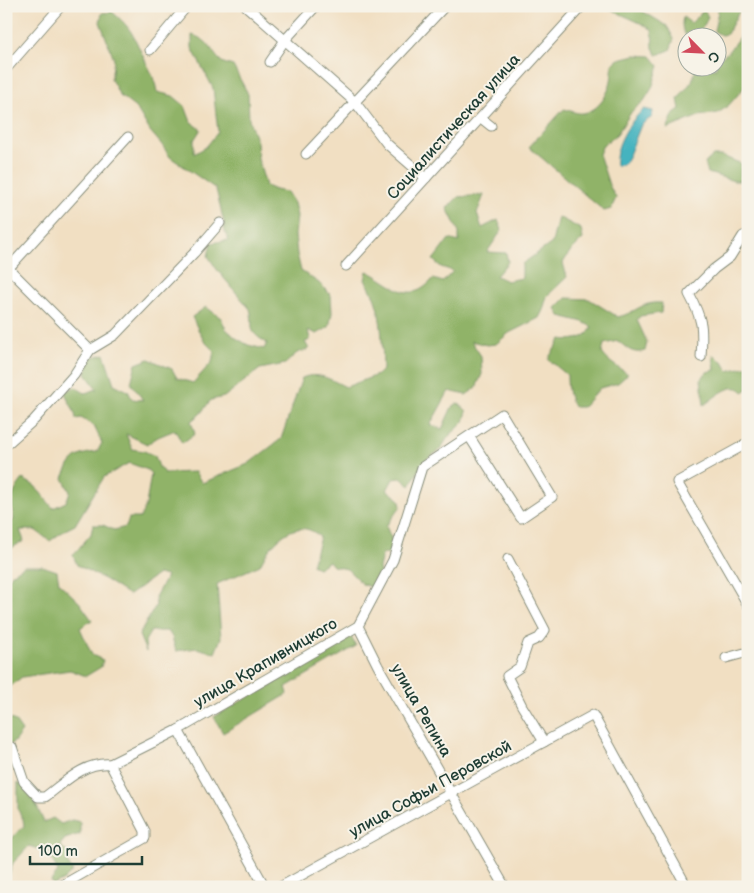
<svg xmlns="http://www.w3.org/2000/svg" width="754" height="893" font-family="'Balsamiq Sans',sans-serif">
<rect width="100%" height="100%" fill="#f7f3e8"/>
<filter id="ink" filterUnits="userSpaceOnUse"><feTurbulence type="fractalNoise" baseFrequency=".02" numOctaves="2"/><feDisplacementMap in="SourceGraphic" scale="10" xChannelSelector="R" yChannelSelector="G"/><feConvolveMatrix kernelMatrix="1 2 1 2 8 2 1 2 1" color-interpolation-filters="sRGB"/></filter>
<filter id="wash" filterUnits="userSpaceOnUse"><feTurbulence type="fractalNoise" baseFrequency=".0096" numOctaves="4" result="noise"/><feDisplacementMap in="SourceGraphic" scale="20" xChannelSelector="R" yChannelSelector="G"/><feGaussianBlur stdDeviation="1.12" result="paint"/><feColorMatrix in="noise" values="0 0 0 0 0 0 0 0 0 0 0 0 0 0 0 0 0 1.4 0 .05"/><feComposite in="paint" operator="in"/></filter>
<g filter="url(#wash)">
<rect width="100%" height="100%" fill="#f1dfc2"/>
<g fill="#90b368" stroke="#58784e">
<path d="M606,6H634L667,26L674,39L670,50L657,55L653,48L652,30C638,20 621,16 606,6Z"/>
<path d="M719,6H742L727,34L721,35L714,31Z"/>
<path d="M705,11L708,17C704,27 699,35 688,37C682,33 681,24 683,17L691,23L702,12Z"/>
<path d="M112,12C131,27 133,35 143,56C150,71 154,75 157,92L173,96L185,106L191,122L201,129L194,140V154L206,147L218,132L213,88L192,48V35C212,41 210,52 222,62C225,64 230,65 233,66L248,94L249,120L257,142L258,159L266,186L275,190L287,192L294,203L297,216L295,235L297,254L301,271L319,283L331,295L332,313L329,327L317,334L308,330L310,340L305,342L309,349L297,353L285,364L260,369L224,397L211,400L200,414L191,421L195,434L182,443L175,430L158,437L147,444L126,434L132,449L144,451L155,456L159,467L164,473L195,472L202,483L248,464L281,439L302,378C319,371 331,380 346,387L377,375L383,369C382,338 383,306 365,280L367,271C392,282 408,308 433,279L443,282L453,271L441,267L433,260L449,239L459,242V232L447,208L458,197L484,195L477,213L482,228L498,220L502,230L487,252L506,253L508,262L496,276L507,281L522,278V264L552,243L558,217L581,229L583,239L569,253L563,263L567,277L547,296L543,310L539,318L509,333L496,344L487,345L471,341L481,356L482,374L476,388L466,395L449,391L430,425L442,429L452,407L458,403L467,411L464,422L448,437L440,450L424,461L410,486L401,478L393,479L387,490L399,499L401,506L386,526L390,536L400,552L382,554L379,568L382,581L374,588L362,584L347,569L333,566L329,561L318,568L312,565L320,537C297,514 270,543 260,565L217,584L221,638L215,653L197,648L176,651L172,637L168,631H151L145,641L146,652L139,635L156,605L155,597L167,576L158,574L129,595L104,579L77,565L73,555L91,534L93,525H103L114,530L126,527L129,518H140L146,505L151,474L148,470L129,463L104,477L75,525L65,530L50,541L35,530H20L24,541L13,547L6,555V525L14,520C10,502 11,494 23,479L35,486L53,508L66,502L70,492L63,478C71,459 76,454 97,452L102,443L94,426L81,418L76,419C75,409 68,402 65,392L75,387L85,393L97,389L86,374L90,358L104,354L114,384L128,391L132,399L143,400L131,383L136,364L149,359L172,369L177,378L193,383L212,362L214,351L204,341L192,317L206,307L221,318L226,329L236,338L248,345L264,349L267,343C245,330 255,328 250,309L218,271L208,256L211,243L229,240L225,232L224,223L216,189L170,157L162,145L150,131L137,109L120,96L111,79L114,59L100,22L102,13Z"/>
<path d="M742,33L748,35V83L728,106L718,113L699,116L667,129L674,113L680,109L678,99L692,81L696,68H716L717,61L728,52Z"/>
<path d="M635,55L651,56L659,66L652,88L644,101L632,111L617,134L603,145L599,154L609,185L616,198L611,209L604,211L529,147L564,109C569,110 577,114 583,113C604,110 614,83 612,64L619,59Z"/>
<path d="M713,156H722L742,164L740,181H734L708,173L705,163Z"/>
<path d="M566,298L589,299L618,317C636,313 641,301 662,303L661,313L640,316L637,320L647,342L645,351C632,355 627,348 618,341L604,344L602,353C609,363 618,367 628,374L618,383L600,388L583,407H575C568,400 567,385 567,375L548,359L561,339C573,341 587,339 592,327L583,322L560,316L556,308Z"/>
<path d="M713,355L723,362L728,371L748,366V389L743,392C733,379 713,399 704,405L701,379L707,372L715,370Z"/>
<path d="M24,566H42L57,571L59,583L79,602L92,620L80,628L92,655L103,660L101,667L86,676L70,670L22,677L6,690V583L12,574Z"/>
<path d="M351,637L356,646L286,687L288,694L223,733L214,717Z"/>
<path d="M6,717L15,721L22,731L14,742L6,747Z"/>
<path d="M18,783L29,790L44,822L53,818L61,824L72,820L80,822V834L65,839L60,845L68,853L67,863L73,871L64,880L53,885L51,881L58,872C53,858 44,850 29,846L13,863L6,884C6,855 0,847 24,826L23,819L18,810Z"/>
</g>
<path fill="#44b3bf" stroke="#32787a" d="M644,109L653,111L652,117L641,125L629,155L624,164L616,166C614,146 629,122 644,109Z"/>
</g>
<g filter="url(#ink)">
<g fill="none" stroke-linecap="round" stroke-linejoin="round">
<g stroke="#888e7b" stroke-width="11">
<g id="minor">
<path d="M246,6L355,102L387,144L426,178"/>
<path d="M150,50L187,6"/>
<path d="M270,62L285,40L316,6"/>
<path d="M6,69L61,6"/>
<path d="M481,118L491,126"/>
<path d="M306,154L445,6"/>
<path d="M6,266L90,350"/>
<path d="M346,266L582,6"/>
<path d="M6,271L128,137"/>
<path d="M701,357C703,328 703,320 689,294L714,269L730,257L743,236L748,234"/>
<path d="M748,443L677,482L748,605"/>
<path d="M6,445L34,420L74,375L90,350L115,335L194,253L220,223"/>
<path d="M508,559L545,630L539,638L528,643L520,667L507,676L522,706L544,742"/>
<path d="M358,626L378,666L505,887"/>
<path d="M726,658L748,652"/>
<path d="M178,730L265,887"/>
<path d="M12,747L24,782L38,797H45C65,782 84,762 110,764L178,730L358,626L393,560L422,467L502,414L552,497L521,518L469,436"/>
<path d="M59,887L145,838V831L110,764"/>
<path d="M280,887L593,715L687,887"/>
</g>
</g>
<use href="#minor" stroke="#fff" stroke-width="9"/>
</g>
</g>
<g text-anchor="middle" stroke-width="4" stroke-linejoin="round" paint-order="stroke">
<g font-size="16" fill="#1f3d34" stroke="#f7f3e8">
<text transform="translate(453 126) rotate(-48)" y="6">Социалистическая улица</text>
<text transform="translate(265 662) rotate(-30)" y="6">улица Крапивницкого</text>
<text transform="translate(422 710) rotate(60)" y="6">улица Репина</text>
<text transform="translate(430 788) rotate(-29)" y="6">улица Софьи Перовской</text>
</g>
</g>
<rect width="754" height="893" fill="none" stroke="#f7f3e8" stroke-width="25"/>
<g transform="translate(702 52) rotate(114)"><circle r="24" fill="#f7f3e8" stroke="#a1aaa0"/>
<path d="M0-4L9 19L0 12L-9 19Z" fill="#d1495b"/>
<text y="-8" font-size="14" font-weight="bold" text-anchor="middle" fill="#1f3d34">С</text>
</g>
<path d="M30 856v8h112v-8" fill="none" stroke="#1f3d34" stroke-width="2.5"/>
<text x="38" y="856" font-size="15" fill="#1f3d34" stroke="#f7f3e8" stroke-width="4" paint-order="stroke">100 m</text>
</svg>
